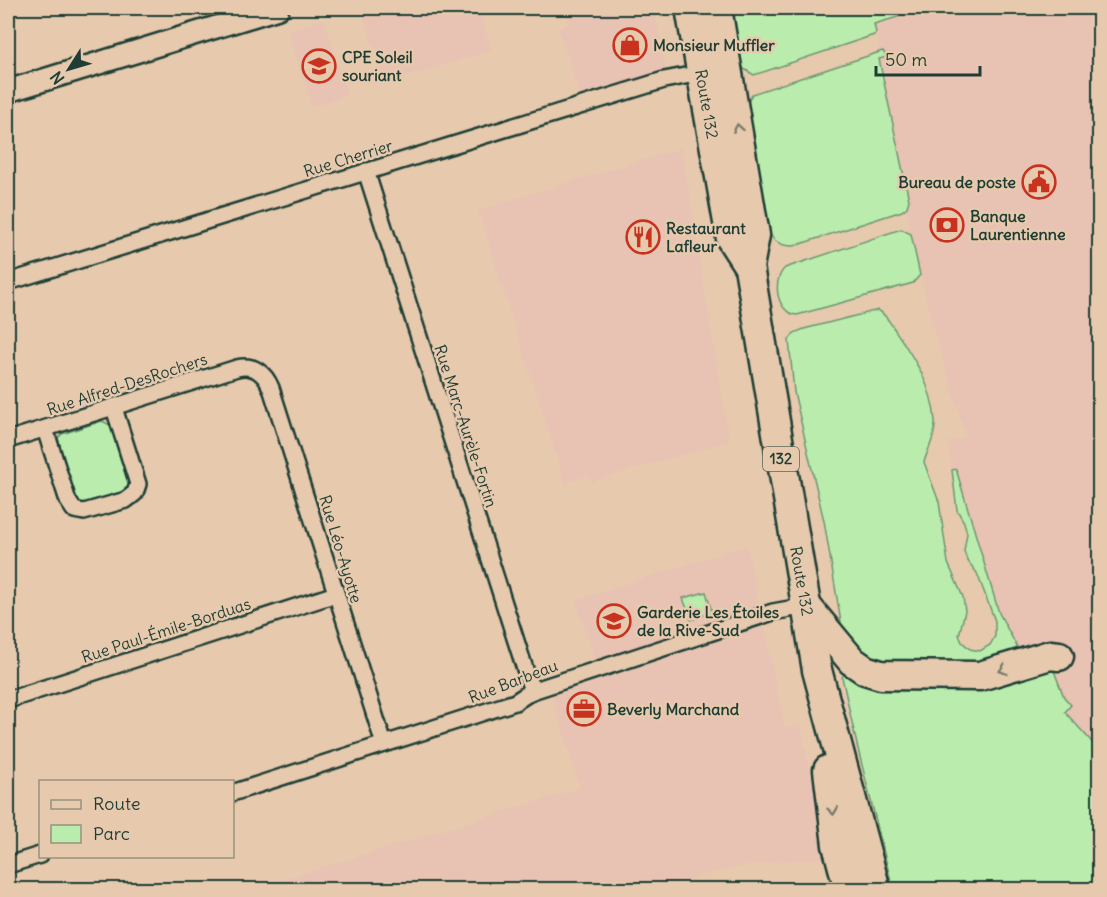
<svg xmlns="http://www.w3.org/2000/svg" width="1107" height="897" font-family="Delius,sans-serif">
<rect width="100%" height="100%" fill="#e7caae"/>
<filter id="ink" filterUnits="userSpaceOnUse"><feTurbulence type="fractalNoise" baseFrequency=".0167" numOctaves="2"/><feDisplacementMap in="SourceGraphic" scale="12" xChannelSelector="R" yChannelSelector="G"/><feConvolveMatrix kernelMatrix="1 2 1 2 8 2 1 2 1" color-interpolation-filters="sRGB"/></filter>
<g filter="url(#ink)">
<g fill="#e8c2b3">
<path d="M361,8H478L492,50L385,84Z"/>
<path d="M564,8H654L666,70L580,95L558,28L570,24Z"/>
<path d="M928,8H1099V750L1065,711L1071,704L1064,697L1052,663L1023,658L999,613L956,470H952L948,442L966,436L933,328L911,234L907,207L909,200L877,52L879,43L874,24Z"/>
<path d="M324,19L347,95L312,107L288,30Z"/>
<path d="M682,148L729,441L591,482L589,476L565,483L478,210Z"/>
<path d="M747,545L759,607L595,661L576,600Z"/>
<path d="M764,626L785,728L801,725L826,858L764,863L718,871L661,889L249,890L580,788L552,696Z"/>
</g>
<g fill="#baedad" stroke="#6c9570" stroke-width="1.5">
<path d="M733,8H928L874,24L876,33L874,35L754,75L744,69L740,62Z"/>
<path d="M883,51L887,57L879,59L909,200L907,207L902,211L794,246C779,246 772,241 766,226L746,106L752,94Z"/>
<path d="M901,229L911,234L920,275L913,283L797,315C777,313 771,281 785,268Z"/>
<path d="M878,310C886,315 888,320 893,327C913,357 932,383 935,421C936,435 928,449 924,462L939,502L948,563L963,597L965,611L959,635L962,642L970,649L980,651L990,645L995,636V621L977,573L967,560L964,551L967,533L964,522L957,510L952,470L956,469L999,613L1023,658L993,666L872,664L842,628L824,521L794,392L789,340L794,333L804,329Z"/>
<path d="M102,421L112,426L130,483C126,495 94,503 82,504L76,500L58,438L62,434Z"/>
<path d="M706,592L712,612L691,620L683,598Z"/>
<path d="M1051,663L1064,697L1071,705L1065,712L1099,750V889H893L857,745L842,677L851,669Z"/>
</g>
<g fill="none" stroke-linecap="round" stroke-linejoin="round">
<g stroke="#1f3d34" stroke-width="20">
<g id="street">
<path d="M366,171L532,691"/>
<path d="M8,282L664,80L701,73"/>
<path d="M45,429L68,501L74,510L84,512L126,500L135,493L138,484L114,408"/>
<path d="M8,440L237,368C253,364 265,373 271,388L384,744"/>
<path d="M8,700L336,594"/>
<path d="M232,793L506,705L515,702L532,691L773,612L806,606"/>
<path d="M8,865L40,855"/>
</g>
</g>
<g stroke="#1f3d34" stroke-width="26">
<path id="secondary" d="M8,91L278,8"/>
</g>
<g stroke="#1f3d34" stroke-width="33">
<g id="highway">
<path d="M690,8L731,239L749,267"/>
<path d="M717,8L755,235L749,267L817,670L876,890"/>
<path d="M808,608L852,661L865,670L881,675L980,676L1050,655L1059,656"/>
<path d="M828,770L837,845L849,890"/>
</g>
</g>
<use href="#street" stroke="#e7caae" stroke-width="15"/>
<use href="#secondary" stroke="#e7caae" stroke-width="21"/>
<use href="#highway" stroke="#e7caae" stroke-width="28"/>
</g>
<defs><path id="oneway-chevron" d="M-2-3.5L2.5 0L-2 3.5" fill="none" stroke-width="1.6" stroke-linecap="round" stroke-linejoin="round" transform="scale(1.5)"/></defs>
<g stroke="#797c6b">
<use href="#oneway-chevron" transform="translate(738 128) rotate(-100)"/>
<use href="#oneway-chevron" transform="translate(1003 670) rotate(162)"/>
<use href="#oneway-chevron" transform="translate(833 811) rotate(83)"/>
</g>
</g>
<defs>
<g id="shop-ring" transform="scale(1.725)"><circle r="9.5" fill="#e7caae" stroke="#c8321e" stroke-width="1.5"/><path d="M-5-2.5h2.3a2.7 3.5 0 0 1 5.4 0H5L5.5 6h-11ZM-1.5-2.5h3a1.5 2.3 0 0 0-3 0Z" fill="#c8321e"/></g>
<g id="school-ring" transform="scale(1.725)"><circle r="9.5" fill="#e7caae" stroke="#c8321e" stroke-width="1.5"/><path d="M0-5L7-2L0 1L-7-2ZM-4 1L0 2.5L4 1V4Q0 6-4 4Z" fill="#c8321e"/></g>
<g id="civic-ring" transform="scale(1.725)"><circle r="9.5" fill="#e7caae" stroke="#c8321e" stroke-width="1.5"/><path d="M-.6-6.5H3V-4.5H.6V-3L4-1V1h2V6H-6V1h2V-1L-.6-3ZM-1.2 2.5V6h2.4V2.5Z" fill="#c8321e"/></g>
<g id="bank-ring" transform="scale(1.725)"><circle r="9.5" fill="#e7caae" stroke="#c8321e" stroke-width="1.5"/><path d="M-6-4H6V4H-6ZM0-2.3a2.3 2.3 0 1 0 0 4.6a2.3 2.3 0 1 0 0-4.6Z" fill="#c8321e"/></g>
<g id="restaurant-ring" transform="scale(1.725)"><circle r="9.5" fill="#e7caae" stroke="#c8321e" stroke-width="1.5"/><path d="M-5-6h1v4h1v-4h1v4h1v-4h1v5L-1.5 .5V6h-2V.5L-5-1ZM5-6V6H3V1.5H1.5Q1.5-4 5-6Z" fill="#c8321e"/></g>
<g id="office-ring" transform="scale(1.725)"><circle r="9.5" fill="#e7caae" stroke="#c8321e" stroke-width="1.5"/><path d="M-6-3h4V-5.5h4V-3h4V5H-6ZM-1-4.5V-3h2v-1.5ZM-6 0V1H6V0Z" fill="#c8321e"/></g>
</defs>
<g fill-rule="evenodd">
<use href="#shop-ring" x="630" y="45"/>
<use href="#school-ring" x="319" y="66"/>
<use href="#civic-ring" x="1039" y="182"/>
<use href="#bank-ring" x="947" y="225"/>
<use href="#restaurant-ring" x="643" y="237"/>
<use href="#school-ring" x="614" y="621"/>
<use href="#office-ring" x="584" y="709"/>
</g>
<g text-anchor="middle" stroke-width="5" stroke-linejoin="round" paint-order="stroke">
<rect fill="#e7caae" stroke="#5b6759" stroke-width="1.5" x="763" y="447" width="36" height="24" rx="4.5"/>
<g font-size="15" font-weight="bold" fill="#1f3d34">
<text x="781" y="464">132</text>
</g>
<g font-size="16" font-weight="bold" fill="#1f3d34" stroke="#e7caae" text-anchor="start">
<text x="653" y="51">Monsieur Muffler</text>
<text x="342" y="63">CPE Soleil<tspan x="342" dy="18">souriant</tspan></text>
<text x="1016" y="188" text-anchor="end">Bureau de poste</text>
<text x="970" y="222">Banque<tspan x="970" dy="18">Laurentienne</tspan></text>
<text x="666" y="234">Restaurant<tspan x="666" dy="18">Lafleur</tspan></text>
<text x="637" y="618">Garderie Les Étoiles<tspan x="637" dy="18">de la Rive-Sud</tspan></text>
<text x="607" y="715">Beverly Marchand</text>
</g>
<g font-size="16" fill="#1f3d34" stroke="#e7caae">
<text transform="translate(707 104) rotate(80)" y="6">Route 132</text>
<text transform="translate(348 158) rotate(-17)" y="6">Rue Cherrier</text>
<text transform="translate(127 384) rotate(-18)" y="6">Rue Alfred-DesRochers</text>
<text transform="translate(466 426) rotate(72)" y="6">Rue Marc-Aurèle-Fortin</text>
<text transform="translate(341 549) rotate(73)" y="6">Rue Léo-Ayotte</text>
<text transform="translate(802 581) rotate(80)" y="6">Route 132</text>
<text transform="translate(166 630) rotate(-18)" y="6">Rue Paul-Émile-Borduas</text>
<text transform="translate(513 681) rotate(-21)" y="6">Rue Barbeau</text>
</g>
</g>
<rect width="1107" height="897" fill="none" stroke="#e7caae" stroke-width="30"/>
<rect x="15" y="15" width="1077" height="867" fill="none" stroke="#1f3d34" stroke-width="2" filter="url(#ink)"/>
<rect x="39" y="780" width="195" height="78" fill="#e7caae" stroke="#97927d" stroke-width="1.5"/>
<rect x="51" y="800" width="30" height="9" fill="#e7caae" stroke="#97927d" stroke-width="1.5"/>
<text x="93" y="810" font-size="18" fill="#1f3d34">Route</text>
<rect x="51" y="825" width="30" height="18" fill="#baedad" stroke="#97927d" stroke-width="1.5"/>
<text x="93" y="840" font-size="18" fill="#1f3d34">Parc</text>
<g transform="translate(69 69) rotate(233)" stroke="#e7caae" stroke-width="4.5" paint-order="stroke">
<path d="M0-4.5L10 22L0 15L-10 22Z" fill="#1f3d34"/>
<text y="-9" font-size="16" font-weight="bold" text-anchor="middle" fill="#1f3d34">N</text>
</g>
<path d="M876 66v9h104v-9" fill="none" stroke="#1f3d34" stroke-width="3"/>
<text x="885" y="66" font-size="18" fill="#1f3d34" stroke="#e7caae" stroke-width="4.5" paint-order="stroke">50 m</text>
</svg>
